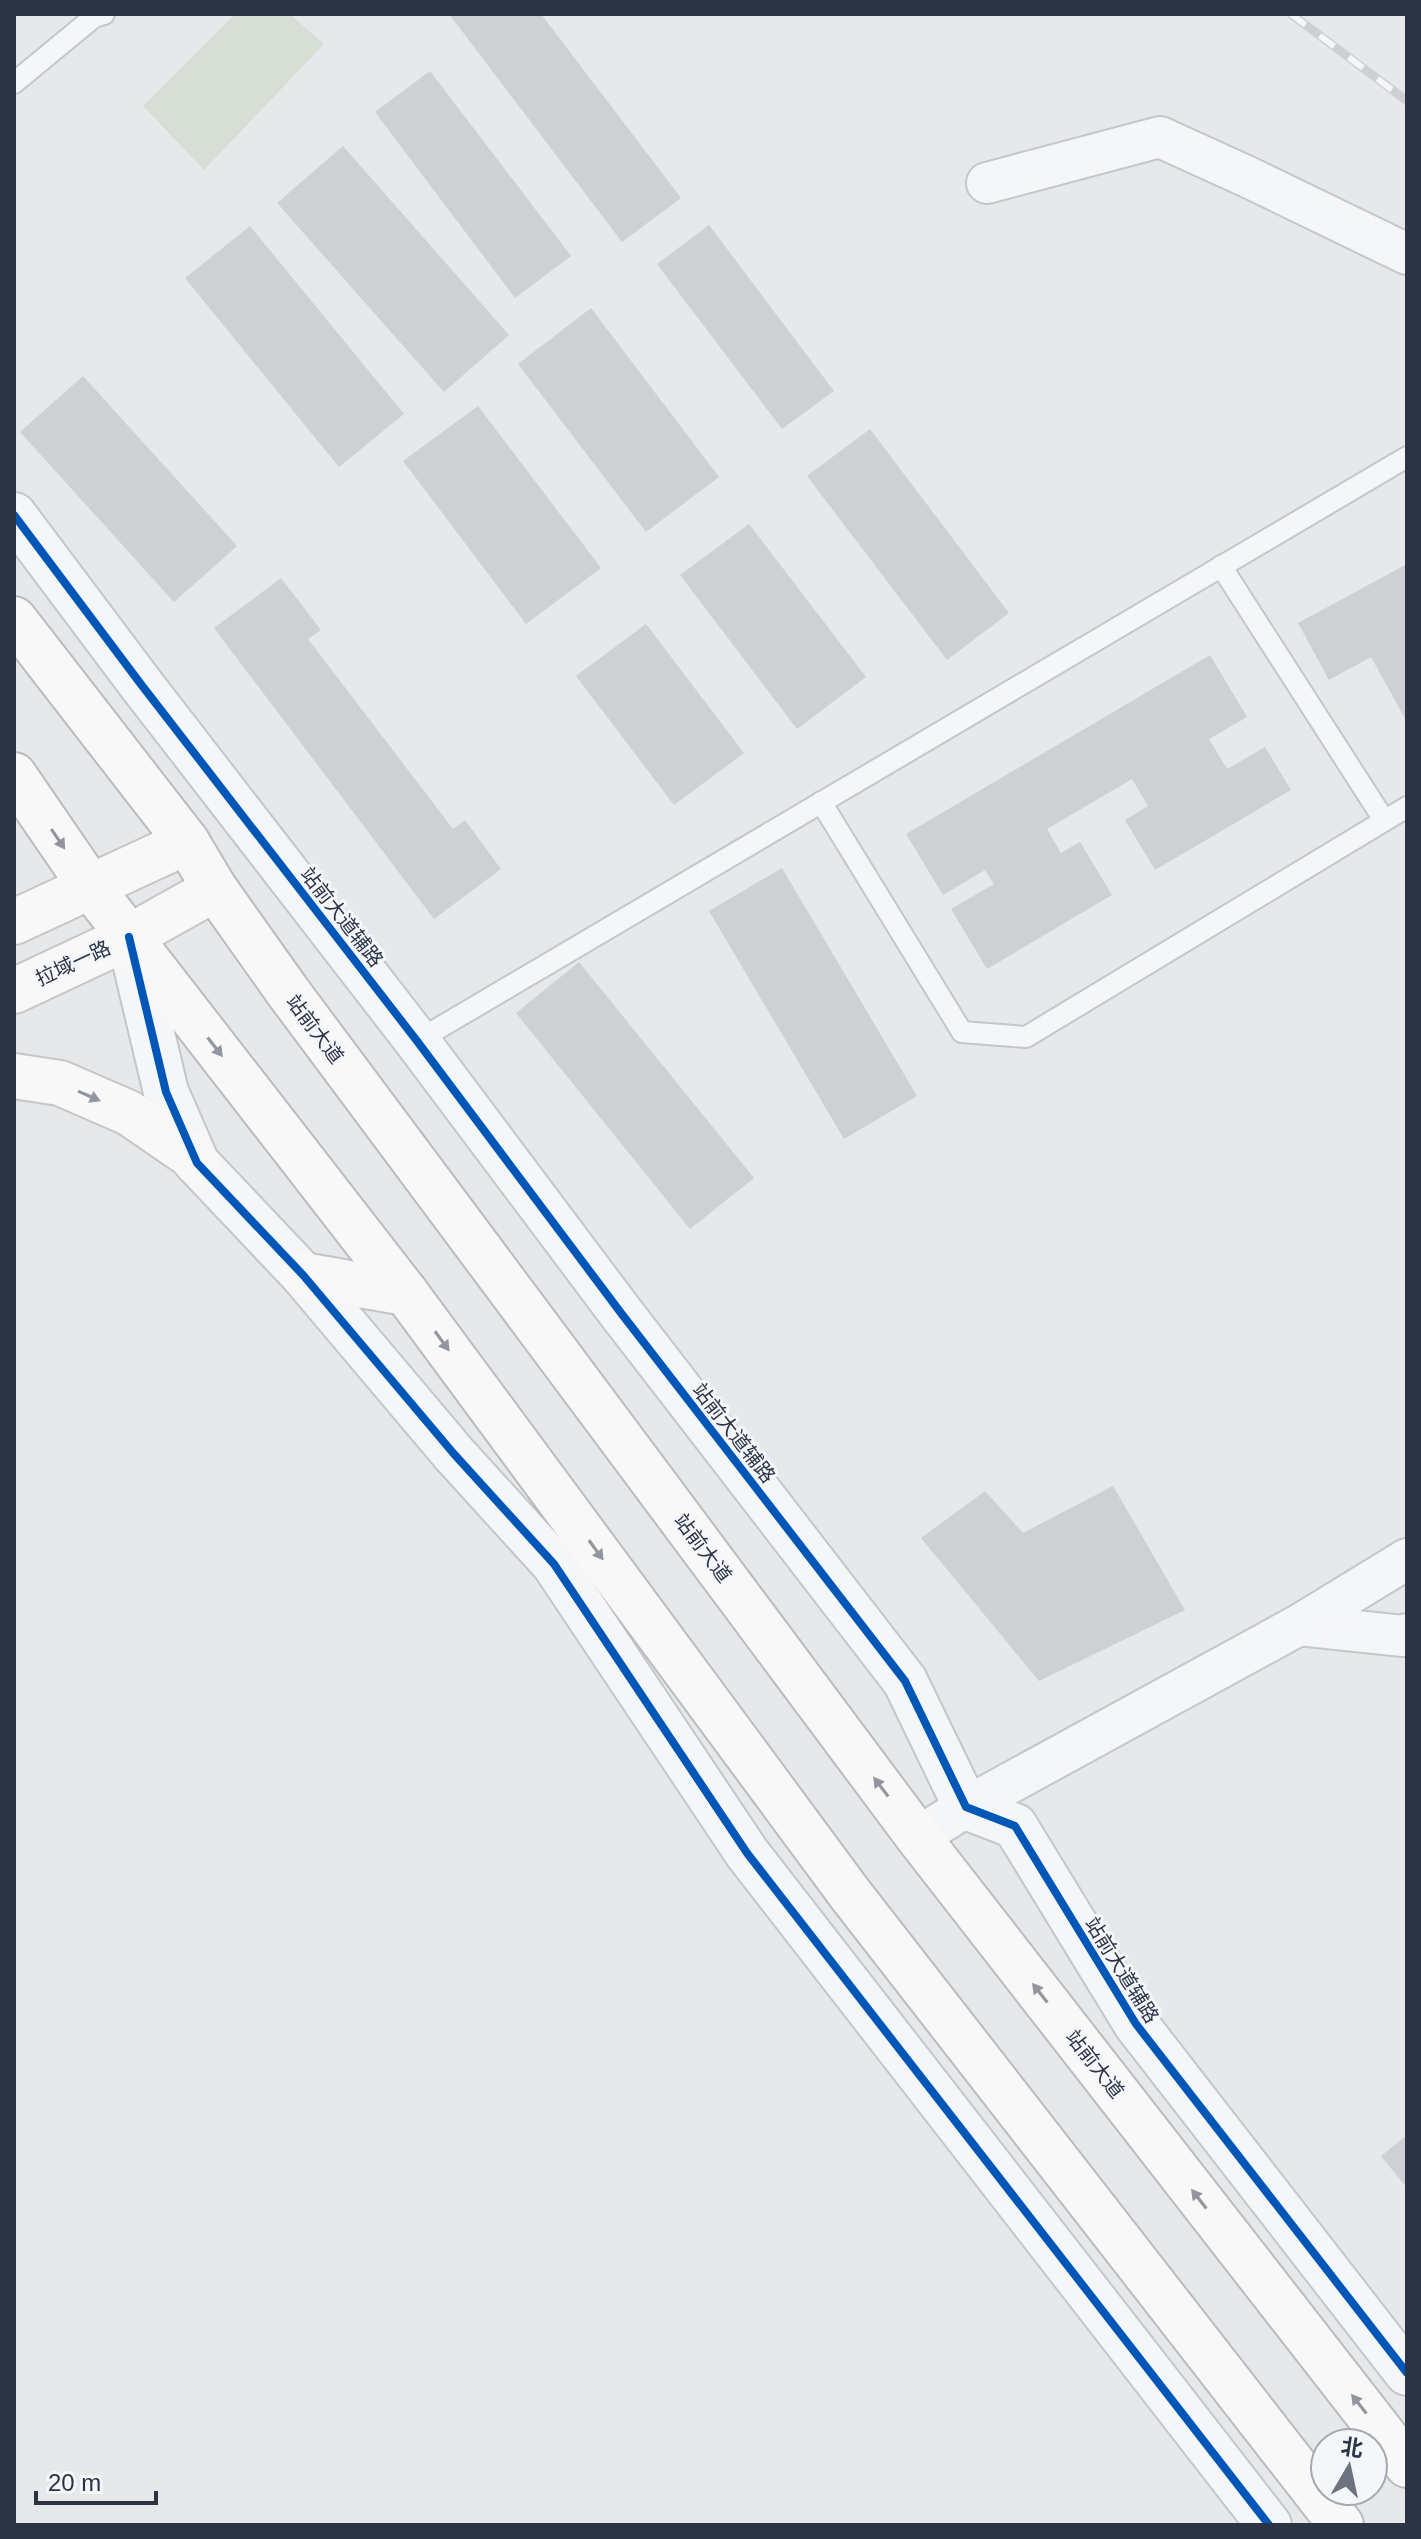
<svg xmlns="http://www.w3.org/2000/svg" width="1421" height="2539" font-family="Arial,'Noto Sans SC',sans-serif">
<rect width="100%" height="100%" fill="#e6e8ea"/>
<path fill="#d6ded6" d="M235,14H290L324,44L204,170L143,106Z"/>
<g fill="#ced0d3">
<path d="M449,14H541L681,198L622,242Z"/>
<path d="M430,71L571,256L515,298L375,112Z"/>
<path d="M343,146L509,335L444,392L277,203Z"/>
<path d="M709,225L834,391L782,429L657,264Z"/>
<path d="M250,226L404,414L339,467L185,278Z"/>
<path d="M591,308L719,477L646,532L518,364Z"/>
<path d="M83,376L237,546L174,602L20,432Z"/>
<path d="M478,406L601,568L526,624L403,461Z"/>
<path d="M870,429L1009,613L947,660L807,476Z"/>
<path d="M749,524L866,677L797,729L680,575Z"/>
<path d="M1407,564V722L1371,657L1329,680L1298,623Z"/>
<path d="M281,578L321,630L308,639L453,829L465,820L501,869L434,919L214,628Z"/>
<path d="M646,624L744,753L674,805L576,676Z"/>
<path d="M1210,655L1247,717L1209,739L1227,769L1265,747L1291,790L1155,870L1125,820L1148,806L1132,779L1047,829L1061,853L1080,842L1112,895L987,969L951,909L994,884L985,870L943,895L906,834Z"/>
<path d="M782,868L917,1096L844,1139L709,911Z"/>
<path d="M579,962L754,1178L690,1229L516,1013Z"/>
<path d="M1113,1486L1185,1610L1039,1681L921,1538L985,1491L1023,1533Z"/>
<path d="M1407,2135V2188L1381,2156Z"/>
</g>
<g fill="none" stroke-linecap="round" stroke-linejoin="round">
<g stroke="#c4c6c8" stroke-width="24">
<g id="service">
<path d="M14,83L94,17L104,14"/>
<path d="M1221,566L1384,820"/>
<path d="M821,802L962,1032L1026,1037L1407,807"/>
<path d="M417,1041L1407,457"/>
</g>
</g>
<g stroke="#c4c6c8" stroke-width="44">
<g id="minor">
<path d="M987,183L1160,137L1250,178L1407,254"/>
<path d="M1299,1625L1403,1636L1407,1634"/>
<path d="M918,1837L966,1807L1299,1625L1407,1559"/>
</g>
</g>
<g stroke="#c4c6c8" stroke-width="48">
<g id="tertiary">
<path d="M14,515L140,683L417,1041L621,1313L905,1681L966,1807L1015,1826L1136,2024L1407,2373"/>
<path d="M129,937L166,1092L197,1163L303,1275L454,1454L554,1564L747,1853L1269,2525"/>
</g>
</g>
<g stroke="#c4c6c8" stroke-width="48">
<g id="secondary">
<path d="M14,922L187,842"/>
<path d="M14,991L129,937L215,889"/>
<path d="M14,1076L60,1083L129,1113L190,1155L197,1163"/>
</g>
</g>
<g stroke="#c2c5c8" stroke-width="48">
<path id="primary" d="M303,1275L406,1293"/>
</g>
<g stroke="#b8bbbf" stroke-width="48">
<g id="trunk">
<path d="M14,619L187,842L215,889L288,992L918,1837L1407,2465"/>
<path d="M14,775L90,886L406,1293L850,1894L1341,2525"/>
</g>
</g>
<use href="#service" stroke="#f5f6f7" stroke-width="20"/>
<use href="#minor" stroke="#f5f6f7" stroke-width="40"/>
<use href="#tertiary" stroke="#f5f6f7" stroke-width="44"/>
<use href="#secondary" stroke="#f8f8f8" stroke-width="44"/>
<use href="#primary" stroke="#f8f8f8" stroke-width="44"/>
<use href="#trunk" stroke="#f8f8f8" stroke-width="44"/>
<g stroke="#cecfd2" stroke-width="9">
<path id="rail" d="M1291,14L1407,101"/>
</g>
<use href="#rail" stroke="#f4f6f9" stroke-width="6" stroke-dasharray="18" stroke-linecap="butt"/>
<g stroke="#f4f6f9" stroke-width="13">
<g id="cycleway">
<path d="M14,515L140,683L417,1041L621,1313L905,1681L966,1807L1015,1826L1136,2024L1407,2373"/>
<path d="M129,937L166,1092L197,1163L303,1275L454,1454L554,1564L747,1853L1269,2525"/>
</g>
</g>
<use href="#cycleway" stroke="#0057b8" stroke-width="8"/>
</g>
<defs><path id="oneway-solid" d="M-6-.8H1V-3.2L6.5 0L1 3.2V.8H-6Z" transform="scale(2)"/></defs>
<g fill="#92969e">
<use href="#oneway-solid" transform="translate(58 839) rotate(56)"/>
<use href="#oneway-solid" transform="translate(215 1047) rotate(52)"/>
<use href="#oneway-solid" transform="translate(89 1096) rotate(24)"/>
<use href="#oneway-solid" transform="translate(442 1341) rotate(54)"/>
<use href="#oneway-solid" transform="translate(596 1550) rotate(54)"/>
<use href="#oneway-solid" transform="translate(881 1787) rotate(-127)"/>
<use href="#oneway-solid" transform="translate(1040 1993) rotate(-128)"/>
<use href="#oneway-solid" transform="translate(1199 2199) rotate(-128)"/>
<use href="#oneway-solid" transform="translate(1359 2404) rotate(-128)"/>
</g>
<g text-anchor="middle" stroke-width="6" stroke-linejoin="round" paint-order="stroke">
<g font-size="20" fill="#2b3445" stroke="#f4f6f9">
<text transform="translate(342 917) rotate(52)" y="7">站前大道辅路</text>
<text transform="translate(73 963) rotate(-25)" y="7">拉域一路</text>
<text transform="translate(315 1029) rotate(53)" y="7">站前大道</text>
<text transform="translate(734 1433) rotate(52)" y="7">站前大道辅路</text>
<text transform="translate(703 1548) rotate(53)" y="7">站前大道</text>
<text transform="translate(1122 1970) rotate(58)" y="7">站前大道辅路</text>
<text transform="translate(1095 2064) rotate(52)" y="7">站前大道</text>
</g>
</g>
<rect width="1421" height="2539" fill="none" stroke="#2b3445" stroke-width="32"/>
<g transform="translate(1349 2467) rotate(9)"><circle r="38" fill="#f4f6f9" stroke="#a4a8b1" stroke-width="2"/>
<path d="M0-6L14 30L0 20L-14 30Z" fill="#6c737f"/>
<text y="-12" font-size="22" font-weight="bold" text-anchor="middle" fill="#2b3445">北</text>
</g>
<path d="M36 2491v12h120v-12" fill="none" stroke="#2b3445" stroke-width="4"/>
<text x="48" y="2491" font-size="24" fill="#2b3445" stroke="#f4f6f9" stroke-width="6" paint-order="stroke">20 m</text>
</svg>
